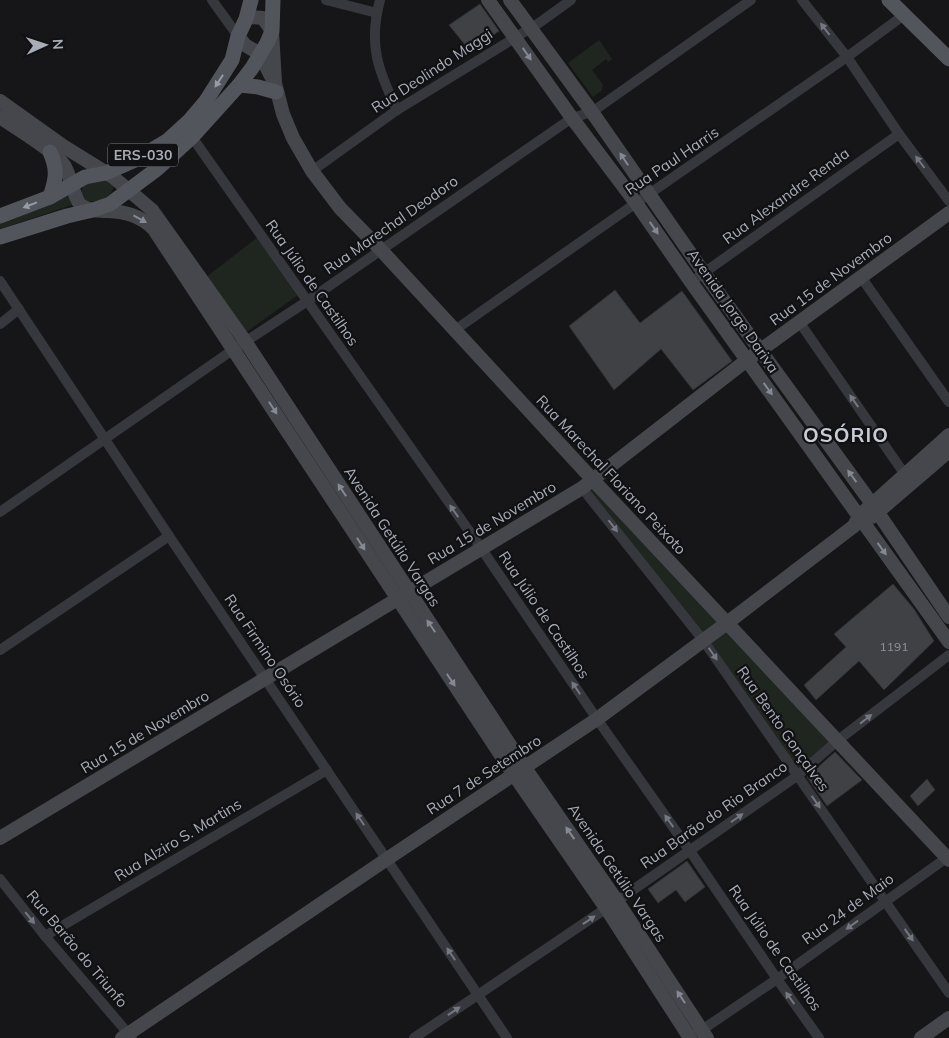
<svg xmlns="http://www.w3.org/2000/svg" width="949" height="1038" font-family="Mulish,sans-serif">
<rect width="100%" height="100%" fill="#161618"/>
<g fill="#1e261f">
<path d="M599,40L612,59L608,62L606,59L592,70L603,85L602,90L593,97L568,63Z"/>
<path d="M102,177L114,185C112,198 97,204 85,200L81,193L84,184Z"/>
<path d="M67,195L72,205L0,229V222Z"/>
<path d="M258,237L298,295L245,333L205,278Z"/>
<path d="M593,486L723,622L702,636L588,490Z"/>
<path d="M727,629L832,740L798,770L709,643Z"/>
</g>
<g fill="#404145" stroke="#303034">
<path d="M480,4L499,31L470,51L449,25Z"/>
<path d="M615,290L640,323L682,291L732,361L693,390L661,349L614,390L569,326Z"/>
<path d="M893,584L914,609L934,641L884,690L859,661L816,700L804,685L846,647L834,634Z"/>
<path d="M835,752L862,780L827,806L807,777Z"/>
<path d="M927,779L935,790L918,806L910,796Z"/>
<path d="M687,861L705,887L685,902L676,890L658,903L648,889Z"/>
</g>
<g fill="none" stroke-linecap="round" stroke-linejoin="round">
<g stroke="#37383d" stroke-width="10">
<path d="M212,0L238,36"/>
<path d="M326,0L377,13"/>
<path d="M380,0C368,45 378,70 397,110"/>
<path d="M802,0L847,57L899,134L949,201"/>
<path d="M192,137L481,548L597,719L690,851L777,979L819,1038"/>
<path d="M312,171L397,110L539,23L571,0"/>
<path d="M861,277L949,402"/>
<path d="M0,281L169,536L507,1038"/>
<path d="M691,282L899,134"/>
<path d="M800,323L908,479"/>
<path d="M0,324L19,309"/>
<path d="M455,330L636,203L847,57L904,15"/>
<path d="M582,488L703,640L949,993"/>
<path d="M0,512L234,349L306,302L572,118L592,112L751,0"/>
<path d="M0,650L169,536"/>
<path d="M0,879L45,936L132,1038"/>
<path d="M45,936L327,770"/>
<path d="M696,1034L777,979L949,856"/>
<path d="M414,1038L617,901L797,776L837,741L949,655"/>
</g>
<g stroke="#45474d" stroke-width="14">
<path d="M488,0L572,118L636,203L691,282L949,642"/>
<path d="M510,0L592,112L704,273L872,504L949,617"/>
<path d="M246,19L252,17L263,18L272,31L275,83L283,114L293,138L312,171L340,208L381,250L593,480L949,860"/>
<path d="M238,36L245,45L260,54L273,80"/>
<path d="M0,101L63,146L113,177L152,210L245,341L525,768L617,901L707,1038"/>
<path d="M0,117C15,128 55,151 64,165C71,175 74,201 82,206C90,211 100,211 108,211C127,212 140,216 153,228L514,775L606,908L690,1038"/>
<path d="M872,517L949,451"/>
<path d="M0,838L582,488L747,360L949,213"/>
<path d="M122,1038L387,859L597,719L727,623L854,526L859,516L949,435"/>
<path d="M921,1038L949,1018"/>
</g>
<g stroke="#53555c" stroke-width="15">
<path d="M889,0L949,59"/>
<path d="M239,85L258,87L276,92"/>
<path d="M50,152C58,170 56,179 50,197"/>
<path d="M0,216L50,197L85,177L106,173L133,161L167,141L189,121L206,101L232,60L238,36L246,19L251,0"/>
<path d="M0,237L67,216L93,210L110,204L157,169L192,137L239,85L252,68L267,43L272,31L273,0"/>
</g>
</g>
<defs><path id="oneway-solid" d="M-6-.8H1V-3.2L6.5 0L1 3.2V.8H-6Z" transform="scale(1.25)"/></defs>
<g fill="#757881">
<use href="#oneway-solid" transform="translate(825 29) rotate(-128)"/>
<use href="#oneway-solid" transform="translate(920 162) rotate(-127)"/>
<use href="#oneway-solid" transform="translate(854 401) rotate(-125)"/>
<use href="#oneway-solid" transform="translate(454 511) rotate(-125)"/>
<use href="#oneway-solid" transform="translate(613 526) rotate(52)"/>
<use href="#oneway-solid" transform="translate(713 654) rotate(55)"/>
<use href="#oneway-solid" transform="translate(576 688) rotate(-124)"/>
<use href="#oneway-solid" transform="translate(866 719) rotate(-38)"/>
<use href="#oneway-solid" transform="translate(816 802) rotate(55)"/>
<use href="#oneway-solid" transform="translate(737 818) rotate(-35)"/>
<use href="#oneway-solid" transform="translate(360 819) rotate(-124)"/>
<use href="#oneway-solid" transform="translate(669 821) rotate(-125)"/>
<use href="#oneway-solid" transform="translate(30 918) rotate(51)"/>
<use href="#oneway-solid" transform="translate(589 920) rotate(-34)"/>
<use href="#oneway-solid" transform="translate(852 925) rotate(144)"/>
<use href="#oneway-solid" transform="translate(909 935) rotate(55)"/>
<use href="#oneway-solid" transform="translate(451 954) rotate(-124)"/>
<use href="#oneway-solid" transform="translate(790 998) rotate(-126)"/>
<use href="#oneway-solid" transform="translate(454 1011) rotate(-34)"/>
</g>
<g fill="#858993">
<use href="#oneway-solid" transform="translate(527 54) rotate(55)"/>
<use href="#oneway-solid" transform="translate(624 159) rotate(-124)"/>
<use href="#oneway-solid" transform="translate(140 219) rotate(29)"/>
<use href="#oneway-solid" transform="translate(654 228) rotate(55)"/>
<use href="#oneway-solid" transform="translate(768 389) rotate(54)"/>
<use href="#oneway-solid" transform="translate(273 408) rotate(57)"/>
<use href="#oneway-solid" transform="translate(852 476) rotate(-126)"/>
<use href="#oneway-solid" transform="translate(342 490) rotate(-123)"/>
<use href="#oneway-solid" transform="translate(361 544) rotate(57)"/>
<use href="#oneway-solid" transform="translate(882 549) rotate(54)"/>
<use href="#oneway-solid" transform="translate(431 626) rotate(-124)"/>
<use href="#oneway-solid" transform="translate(451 680) rotate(56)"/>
<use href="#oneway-solid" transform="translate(570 833) rotate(-125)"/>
<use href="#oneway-solid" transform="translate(681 997) rotate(-123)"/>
</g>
<g fill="#979ba6">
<use href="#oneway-solid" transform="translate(219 81) rotate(123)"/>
<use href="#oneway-solid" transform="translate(30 205) rotate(159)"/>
</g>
<g text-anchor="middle" stroke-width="4.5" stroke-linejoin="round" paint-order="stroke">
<g font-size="12" fill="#8e929b">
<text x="894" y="651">1191</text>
</g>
<rect fill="#111113" stroke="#7b7e86" stroke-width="1" x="108" y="143.5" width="70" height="23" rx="4"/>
<g font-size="14" font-weight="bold" fill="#a8adb8">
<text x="143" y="160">ERS-030</text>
</g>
<g font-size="15" fill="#a8adb8" stroke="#111113">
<text transform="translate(432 71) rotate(-33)" y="5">Rua Deolindo Maggi</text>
<text transform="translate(672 161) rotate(-34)" y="5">Rua Paul Harris</text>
<text transform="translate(786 196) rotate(-36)" y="5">Rua Alexandre Renda</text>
<text transform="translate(391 225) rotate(-35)" y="5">Rua Marechal Deodoro</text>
<text transform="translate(831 279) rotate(-36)" y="5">Rua 15 de Novembro</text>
<text transform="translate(312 283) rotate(55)" y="5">Rua Júlio de Castilhos</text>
<text transform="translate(733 311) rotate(55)" y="5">Avenida Jorge Dariva</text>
<text transform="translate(611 475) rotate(47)" y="5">Rua Marechal Floriano Peixoto</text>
<text transform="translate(492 523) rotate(-31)" y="5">Rua 15 de Novembro</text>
<text transform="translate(392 537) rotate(57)" y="5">Avenida Getúlio Vargas</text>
<text transform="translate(544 615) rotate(56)" y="5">Rua Júlio de Castilhos</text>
<text transform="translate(265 651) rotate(56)" y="5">Rua Firmino Osório</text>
<text transform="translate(783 729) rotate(55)" y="5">Rua Bento Gonçalves</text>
<text transform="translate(145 732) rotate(-31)" y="5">Rua 15 de Novembro</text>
<text transform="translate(484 775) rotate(-33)" y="5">Rua 7 de Setembro</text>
<text transform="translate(714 815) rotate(-35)" y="5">Rua Barão do Rio Branco</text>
<text transform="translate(178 840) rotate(-31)" y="5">Rua Alziro S. Martins</text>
<text transform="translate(617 873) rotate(56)" y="5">Avenida Getúlio Vargas</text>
<text transform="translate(848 909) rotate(-36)" y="5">Rua 24 de Maio</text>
<text transform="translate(775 948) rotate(55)" y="5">Rua Júlio de Castilhos</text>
<text transform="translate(77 949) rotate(50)" y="5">Rua Barão do Triunfo</text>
</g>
<g font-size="20" font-weight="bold" letter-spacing="1" fill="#c9ccd4" stroke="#111113">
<text x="846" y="442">OSÓRIO</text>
</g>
</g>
<g transform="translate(45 45) rotate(87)" stroke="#111113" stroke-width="4" paint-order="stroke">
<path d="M0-4L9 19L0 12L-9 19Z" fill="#a8adb8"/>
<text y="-8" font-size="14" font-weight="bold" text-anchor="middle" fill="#a8adb8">N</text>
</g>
</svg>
